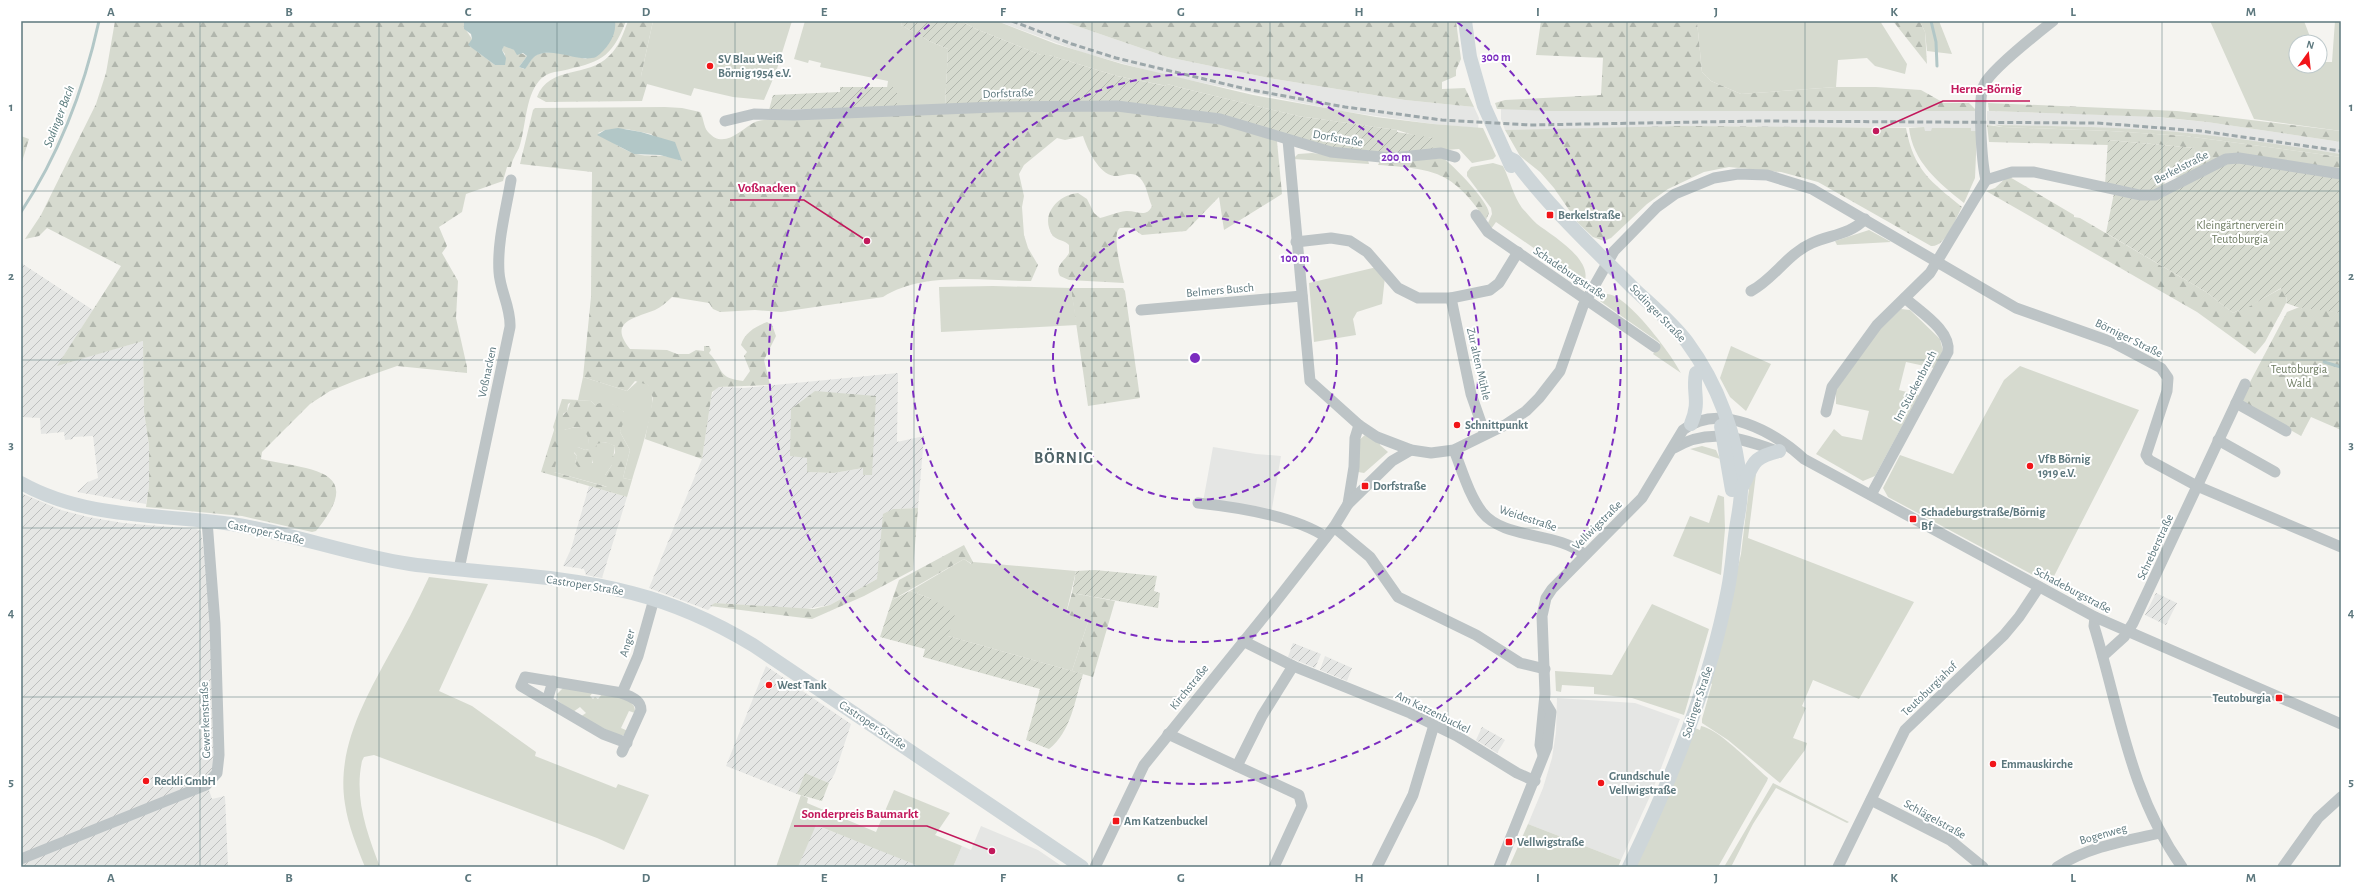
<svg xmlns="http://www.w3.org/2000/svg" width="2362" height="888" font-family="'Alegreya Sans',sans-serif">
<defs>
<pattern id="industrial-furrows" width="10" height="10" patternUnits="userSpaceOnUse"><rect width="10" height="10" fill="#e5e6e4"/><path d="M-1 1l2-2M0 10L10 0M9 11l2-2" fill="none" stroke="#bdbfbe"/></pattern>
<pattern id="forest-firs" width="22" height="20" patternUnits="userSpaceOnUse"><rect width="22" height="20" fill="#d6dacf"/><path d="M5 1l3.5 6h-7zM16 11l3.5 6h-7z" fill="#b1b6ad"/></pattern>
<pattern id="garden-furrows" width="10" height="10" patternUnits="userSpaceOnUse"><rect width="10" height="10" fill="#d6dacf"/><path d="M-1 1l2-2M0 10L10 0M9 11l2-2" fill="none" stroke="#b1b6ad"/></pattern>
</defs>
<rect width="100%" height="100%" fill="#f5f4f0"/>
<g fill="#e5e6e4">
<path d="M997,21H1062L1167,57L1269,78L1405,100L1474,107L1479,118L1478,128L1433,124L1341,111L1164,75L1081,52Z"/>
<path d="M1501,109L1977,111V131H1971L1970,128H1932V131H1924V127L1758,128L1757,126L1505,130L1501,119Z"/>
<path d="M1987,111L2145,116L2207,122L2341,142V154L2189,133L2092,127L1987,125Z"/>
<path d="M1213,447L1256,454L1281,456L1271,514L1203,502Z"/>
<path d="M1557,698L1635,703L1680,719L1651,794L1621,860L1528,824L1543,788L1552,758L1556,732Z"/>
<path d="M981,826L1038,850L1063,867H953L962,846L971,850Z"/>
</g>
<g fill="url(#industrial-furrows)" fill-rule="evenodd">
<path d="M21,263L93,310L58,365L143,341L144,412L149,445V486L146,504L77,492L88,482L98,478L93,436L73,437V439L65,440L64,432L41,434L40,418L21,417Z"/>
<path d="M898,373L897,442L924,436L918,508L893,509L877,579L830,605L805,609L715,603L708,610L649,588L702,459L711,398L714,390L719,387L744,388ZM876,396L863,475V468L834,473L808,472L807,458Z"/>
<path d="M589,486L627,497L602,578L586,575L584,569L563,566L571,549Z"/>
<path d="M21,493L61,510L88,517L123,523L196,529L201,531L208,581L217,764L206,781L212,799L225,796L228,867H21Z"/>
<path d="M2156,593L2177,603L2166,625L2145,615Z"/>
<path d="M1293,643L1321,654L1315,668L1288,657Z"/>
<path d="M1325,656L1352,668L1347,681L1320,670Z"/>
<path d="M766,666L851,724L835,773L829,783L805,773L797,794L726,766Z"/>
<path d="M1482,727L1505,740L1497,753L1476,740Z"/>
<path d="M815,825L870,846L921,867H798Z"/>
</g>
<g fill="#d6dacf">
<path d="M653,21H792L776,72L764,100L733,97L694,88L691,96L647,84L641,76Z"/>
<path d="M805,21H902L901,25L929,41L948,49L945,106L897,107V88H887L888,81L820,67L821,63L809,60L808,63L794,59Z"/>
<path d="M961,21H997L1056,44L1122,64L1253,95L1376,117L1433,124L1483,128L1496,156L1493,159L1472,163L1459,149L1432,151L1433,138L1416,136L1397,130L1298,116L1178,87L1167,84V86L1117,76L1049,55H1041L976,29Z"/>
<path d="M1697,21H1880L1907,64L1905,74L1875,66L1867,58L1838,60L1836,87L1741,94L1711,81L1702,72Z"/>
<path d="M1920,21H1939L1952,54L1927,51L1925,32Z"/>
<path d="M2210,21H2304L2312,42H2296V66H2320V62H2332L2335,21H2341V131L2254,119Z"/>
<path d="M1994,125C2059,126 2124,127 2188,133C2239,138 2290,146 2341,154V157L2186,136L2110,131L2003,127Z"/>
<path d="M1924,127L1925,131H1931L1932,128H1971V131H1977L1975,178L1964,203C1938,182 1913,162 1909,128Z"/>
<path d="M1312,153L1368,160L1369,164L1293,159L1298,154Z"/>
<path d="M1493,163L1503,166C1510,180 1513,195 1522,208C1527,213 1531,219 1537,224C1551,235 1597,261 1583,285L1575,281L1577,278L1496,222L1491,229L1488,223L1492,214L1491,208L1467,176V172L1471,167Z"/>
<path d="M1869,230L1891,242L1837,245L1835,241Z"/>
<path d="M1377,267L1385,277L1382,304L1357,312L1353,319L1356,335L1314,342L1309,283Z"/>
<path d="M993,286L1071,288L1077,325L941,332L939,287Z"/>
<path d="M1607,294C1627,294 1672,355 1681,373L1653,354L1660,343L1600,301L1601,296Z"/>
<path d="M1901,309L1910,310L1940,339L1943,351L1934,368L1906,362L1899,390L1919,395L1875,476L1863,481L1816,454L1834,429L1842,436L1862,440L1869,411L1836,404V390L1876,333Z"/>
<path d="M1731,346L1771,364L1746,411L1730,397L1720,378Z"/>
<path d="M2020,366L2139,410L2050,584L1888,497L1883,488L1900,455L1953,474L2004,380Z"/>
<path d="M583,377L627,391L638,381C644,382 648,383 651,389C658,404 637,462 632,480L623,478L630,450L620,432L624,412L612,404L595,405L591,401L575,400L568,404L567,411L563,414L565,430C584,422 590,432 589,449L585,450L578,447L574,453L577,456L575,463H593L592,455L597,444C604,441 608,442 615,446L612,465L605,475L608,487L554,472L556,434L553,427L562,399L578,400Z"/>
<path d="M1365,435L1380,443V445L1388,452L1364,473L1358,472L1359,440Z"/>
<path d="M1702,446L1716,450L1720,459L1690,449Z"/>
<path d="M1756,474L1748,538L1914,602L1859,699L1813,680L1802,706L1806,708L1793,738L1807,743L1805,750L1780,783L1728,740L1702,723V719L1712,684L1710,683L1741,554L1750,480Z"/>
<path d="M1718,495L1724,497L1725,529L1721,575L1673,556L1690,516L1709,523Z"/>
<path d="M964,559L971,564L973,562L1076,571L1066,614L1088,622L1072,671L948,636L932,599L910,591Z"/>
<path d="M429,577L488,584L439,691L472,706L536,752L535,756L616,788L618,784L649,795L624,850L597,838L374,755L364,757L362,761C354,798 367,833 380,867H365C357,847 348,825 345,804C336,749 365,699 390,653C404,628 417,603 429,577Z"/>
<path d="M1652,604L1709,629L1684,715L1632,698L1594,694V687L1562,685L1561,692L1556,691L1555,671L1612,675Z"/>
<path d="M563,688L594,691L590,696L593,699L595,697L598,699L603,693C614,696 637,698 635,713L629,711L621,728L628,731L624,735L619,736L580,717L586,713L580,707L573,712L558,701L557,694Z"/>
<path d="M1701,726C1722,731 1751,764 1768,778L1767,781L1718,867H1635L1695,728L1700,730Z"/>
<path d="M1773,783L1849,822L1847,823L1776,788L1753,824L1731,867H1724Z"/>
<path d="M894,790L950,813L935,835L962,846L953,867H921L816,825L798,867H776L801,795L808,798L807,803L876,832Z"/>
<path d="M1528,824L1621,860L1618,867H1509Z"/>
</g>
<g fill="url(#forest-firs)" fill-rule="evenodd">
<path d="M115,21H464V27L472,39L470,46L495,65L502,64L505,54L502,50L504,45L527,56L519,67L524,69C529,65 531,58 536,55C550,49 572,55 586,59L614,31L615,21H626C611,60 599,62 561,71C552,72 545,74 539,81C525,97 526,128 519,148C516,154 512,160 511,167H507L503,181L466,194L462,212L439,227L447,246L442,253L458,281L456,318L467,367V373L397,366L357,380L330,391L310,404L262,452L261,459C309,470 368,468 316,531L312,532L242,516L146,507L149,486V445L144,412L143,341L57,366L121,266L47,228L39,236L25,239L41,215L96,104L106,73Z"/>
<path d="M628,21H653L641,76L649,78L642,101L546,102L537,97C549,65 588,78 609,56C619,47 623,34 628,21Z"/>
<path d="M1062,21H1456L1461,59L1456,70V76L1442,82V89L1465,88L1474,107L1405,100L1269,78L1167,57Z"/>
<path d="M1541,21H1697L1702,72L1711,81L1741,94L1836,87H1876L1921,90L1944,103H1969L1977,111H1549L1497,109L1495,103L1505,100L1601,95L1603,58L1536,55Z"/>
<path d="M1893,21H1920L1925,32L1927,64Z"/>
<path d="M1988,103L2177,111L2341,131V142L2207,122L2158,117L1989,111Z"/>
<path d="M665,107L682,108L700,112C704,118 703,126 708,132C724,150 740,130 755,122C760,120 765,120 770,119L1090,108L1207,120L1277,141L1282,194L1224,230L1219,197L1186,231L1142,235L1132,228H1120C1111,234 1122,273 1124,283L1069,280L1060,276C1054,266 1065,261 1069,253V245C1065,240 1058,241 1053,236C1039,216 1057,195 1078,193L1087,199L1094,213L1100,218C1108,216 1117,212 1126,211C1136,210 1146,219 1152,206C1148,198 1147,185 1140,178C1132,170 1123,177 1114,176C1099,174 1087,149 1083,136L1065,140L1057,138L1024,165L1019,174L1024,196L1022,207L1024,235L1028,248L1038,265L1031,281C984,281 924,271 883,297L781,312L755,310L720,312L713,309L709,303L672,297C667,302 661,307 655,310C636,318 607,321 630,349L667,350L677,354H689L696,350L704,351V346H709L711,350L709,353C724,368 716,378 743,381L750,371L744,356L747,352L741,345C744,333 756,326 767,322L772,325L776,336L764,360L770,385L719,387L712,392L702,459L645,439L653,398L648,385L635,381L627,391L583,377L591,297L592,172L520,164L533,110L535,108ZM626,129L651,134L681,161C664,153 657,157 641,155C626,153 610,140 598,133L605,130Z"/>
<path d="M1987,125L2003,127L2110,131L2186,136L2341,157V171L2194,172L2195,148L2109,140L2108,145L1989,142Z"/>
<path d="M1684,126L1906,128C1914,170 1930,181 1962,207C1956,218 1945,248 1931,246L1818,182L1781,172L1729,167L1704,172L1668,189L1647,204L1611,238L1604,241L1593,237L1578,223L1554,188L1540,172L1520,156L1505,130Z"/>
<path d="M21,136L29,139L21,165Z"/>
<path d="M1443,158C1454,166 1488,201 1489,213L1486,220C1452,171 1435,169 1378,165L1380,161Z"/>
<path d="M2008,176L2074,215V217L2080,218L2206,292L2233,313L2239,310L2240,311L2282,288L2287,296L2286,303L2265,342L2255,354L2197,312L1986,191L1995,188Z"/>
<path d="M1071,288H1123L1125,291L1140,398L1088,406Z"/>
<path d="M2302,306L2341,313V430L2311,417L2301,436L2240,401L2287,312Z"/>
<path d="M815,391L876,396L872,475H863V468L834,473L807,472V458L790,456L791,409Z"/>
<path d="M575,400L591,401L595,405C607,400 614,403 624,412L626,415L620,432L630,450L623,478L632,480L627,497L541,472L555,427L556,434L561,438L554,472L607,487L603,482L605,475L612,465L611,459L615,453V446L605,442L597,444L591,467H578L575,463L577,456L572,449L578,447L585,450L589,449C590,433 582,422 566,430L561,427L560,418L567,411L571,401Z"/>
<path d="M918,508L913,570L864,596L812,619L710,606L715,603L814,609L830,605L877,579L883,514L893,509Z"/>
<path d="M964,545L973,562L972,564L964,559L892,600L899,580Z"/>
<path d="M1072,593L1115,601L1093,677L1072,671L1088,622L1066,614Z"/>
</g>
<g fill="url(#garden-furrows)">
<path d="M902,21H961L976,29L1041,55H1049L1117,76L1166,86L1167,84L1178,87L1298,116L1397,130V132L1434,138L1432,151L1393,154L1336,149L1209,113L945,106L948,49L929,41L901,25Z"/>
<path d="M840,87H897V107L769,110L773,95L840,92Z"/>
<path d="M2108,140L2195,148L2194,172L2181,178L2166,176L2164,187L2149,192L2105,185Z"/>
<path d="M2239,161L2341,177V313L2297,307L2286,303L2287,297L2281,288L2240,312L2239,310L2233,313L2206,292L2106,233L2114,193L2140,198L2225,162Z"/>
<path d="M1095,570L1157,576L1154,591L1160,593L1158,608L1072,593L1076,571Z"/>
<path d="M910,591L932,599L955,614L948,636L1083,674C1075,700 1071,732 1049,749L1026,740L1040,689L923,657L925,649L880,637L892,600Z"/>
<path d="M805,773L829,783L822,801L797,794Z"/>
</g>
<g fill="#b2c7c7">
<path d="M464,21H615C617,35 607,49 596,57C579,63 555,47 537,55C531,58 529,65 525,69L519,67L527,56L523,53L517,55L514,50L504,46L502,50L506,58L505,65H495L468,45L472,39L471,34L464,29Z"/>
<path d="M618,128L641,132L675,142L682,161L660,155L634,154L597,135L605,130Z"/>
</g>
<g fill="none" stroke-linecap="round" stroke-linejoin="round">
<g stroke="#b2c7c7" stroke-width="3">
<path d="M1931,21L1936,42L1937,66"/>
<path d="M21,212C60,153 84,89 99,21"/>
<path d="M2324,362L2341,367"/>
</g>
<g stroke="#bdc4c6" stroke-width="11">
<path d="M725,121L754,114L794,115L995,107L1117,106L1220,119L1331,152L1391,158L1441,153L1455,157"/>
<path d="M1288,140L1310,381L1359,425L1377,437L1411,450L1431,453L1454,450L1505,425L1526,411L1539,398L1560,371L1583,306L1614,251L1657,207L1675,194L1714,178L1738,174L1767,175L1812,189L2016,308L2112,342L2161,368L2168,378L2167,391L2146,455L2149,460L2197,486L2341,547"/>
<path d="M1986,180C1982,164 1977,99 1984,85C1990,71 2039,32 2053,21"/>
<path d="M1476,215L1488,232L1655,347"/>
<path d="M1296,242L1331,238L1350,241L1367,252L1398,288L1418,298H1451L1490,290L1499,283L1518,252"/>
<path d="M1751,291C1774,279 1787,254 1812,243C1830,235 1851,234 1865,219"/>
<path d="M1451,298L1471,394L1485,434"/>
<path d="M1141,310L1302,296"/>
<path d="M2236,403L2286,431"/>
<path d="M1826,412L1832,387L1877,325L1930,273L1986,180L2012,172H2034L2140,195H2155L2226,159L2239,158L2341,174"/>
<path d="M2218,440L2275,472"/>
<path d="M1674,448C1711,426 1742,439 1780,452"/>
<path d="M1454,450C1462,470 1469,495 1482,512C1504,540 1557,531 1585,555"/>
<path d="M1871,495L1948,352C1951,330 1920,312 1905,298"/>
<path d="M1198,503C1236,507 1294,516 1326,537"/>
<path d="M1348,504L1354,467L1355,438L1359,425"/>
<path d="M1334,527L1370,557L1398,597L1476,635L1520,663L1545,669"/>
<path d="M459,569L510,327C511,307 500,291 499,272C497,242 506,210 511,180"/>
<path d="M2095,617L2094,626C2120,711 2129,792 2182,867"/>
<path d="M1243,641L1293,666L1410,713L1457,736L1517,773L1535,781"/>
<path d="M2103,656L2124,637L2133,623L2245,384"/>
<path d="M622,693L525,677L521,686L603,734L627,743"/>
<path d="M547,701L553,681"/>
<path d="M1168,734L1299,795L1302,806L1274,867"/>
<path d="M622,752L641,710C641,699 630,697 622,693L638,656L654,599"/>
<path d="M1543,755L1540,745L1545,694L1542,616L1546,598L1552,589L1642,498L1683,430C1720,401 1774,432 1804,459L2095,617L2341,724"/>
<path d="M1237,766L1262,716L1293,666"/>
<path d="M1871,800L1950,840L1983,867"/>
<path d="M21,859L206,785L217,773L219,755L215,624L207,521"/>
<path d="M1095,867L1144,765L1270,609L1334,527L1348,504L1392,461L1411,450"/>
<path d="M1377,867L1413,795L1434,725"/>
<path d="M1499,867L1547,747L1551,712L1545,702"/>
<path d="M1838,867L1905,730L2004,635L2019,617L2039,587"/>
<path d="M2057,867C2088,847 2124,841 2160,833"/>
<path d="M2283,867L2318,818L2341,797"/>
</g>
<g stroke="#ced6d9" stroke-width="14">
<path d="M1465,21L1470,57L1484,106L1511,166"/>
<path d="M1509,158L1515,161C1549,207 1592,247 1633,288C1651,305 1672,322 1687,342C1718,384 1738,438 1741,489C1741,503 1738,515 1736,529C1733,549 1732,569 1728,589C1709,687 1672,778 1629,867"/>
<path d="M1691,424C1701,400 1692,393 1696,373"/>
<path d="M1721,426L1732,490"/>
<path d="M21,483C85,519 161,514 232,524C292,533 349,555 410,564C483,574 560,574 632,593C675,604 715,622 753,645L1082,867"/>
<path d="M1742,487C1754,465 1750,458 1779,451"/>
</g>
<path stroke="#9ca7aa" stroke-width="3" stroke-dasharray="6 3" stroke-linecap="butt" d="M1012,21L1072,44L1116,58L1246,89L1345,107L1442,120L1530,125L1759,121L2097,123L2201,131L2341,151"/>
</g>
<path fill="none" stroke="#5d787e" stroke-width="1" stroke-opacity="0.55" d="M200,21V867M379,21V867M557,21V867M735,21V867M914,21V867M1092,21V867M1270,21V867M1448,21V867M1627,21V867M1805,21V867M1983,21V867M2162,21V867M21,191H2341M21,360H2341M21,528H2341M21,697H2341"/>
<g fill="none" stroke="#7b2cbf" stroke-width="2" stroke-dasharray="7 5">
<circle cx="1195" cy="358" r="142"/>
<circle cx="1195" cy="358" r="284"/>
<path d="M1457 22A426 426 0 1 1 933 22"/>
</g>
<g fill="#f11519" stroke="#fff" stroke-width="1.5">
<circle cx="710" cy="66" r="4"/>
<rect x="1546" y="211" width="8" height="8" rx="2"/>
<circle cx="1457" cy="425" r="4"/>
<circle cx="2030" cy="466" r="4"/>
<rect x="1361" y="482" width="8" height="8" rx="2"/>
<rect x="1909" y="515" width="8" height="8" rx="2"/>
<circle cx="769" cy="685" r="4"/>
<rect x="2275" y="694" width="8" height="8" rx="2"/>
<circle cx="1993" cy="764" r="4"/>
<circle cx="146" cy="781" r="4"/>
<circle cx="1601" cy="783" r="4"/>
<rect x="1112" y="817" width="8" height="8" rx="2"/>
<rect x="1505" y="838" width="8" height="8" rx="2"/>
</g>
<g text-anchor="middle" stroke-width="4" stroke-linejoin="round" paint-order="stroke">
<g font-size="12" font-weight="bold" fill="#5d787e" stroke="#fff" text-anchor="start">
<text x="718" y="63">SV Blau Weiß<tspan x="718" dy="14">Börnig 1954 e.V.</tspan></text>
<text x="1558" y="219">Berkelstraße</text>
<text x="1465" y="429">Schnittpunkt</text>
<text x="2038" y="463">VfB Börnig<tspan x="2038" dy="14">1919 e.V.</tspan></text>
<text x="1373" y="490">Dorfstraße</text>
<text x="1921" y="516">Schadeburgstraße/Börnig<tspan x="1921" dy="14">Bf</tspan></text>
<text x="777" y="689">West Tank</text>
<text x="2271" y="702" text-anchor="end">Teutoburgia</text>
<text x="2001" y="768">Emmauskirche</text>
<text x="1609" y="780">Grundschule<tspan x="1609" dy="14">Vellwigstraße</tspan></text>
<text x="154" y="785">Reckli GmbH</text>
<text x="1124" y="825">Am Katzenbuckel</text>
<text x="1517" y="846">Vellwigstraße</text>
</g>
<g font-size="12" fill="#5d787e" stroke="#fff">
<text transform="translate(1008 93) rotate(-2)" y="4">Dorfstraße</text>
<text transform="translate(1338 138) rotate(10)" y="4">Dorfstraße</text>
<text transform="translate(2181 167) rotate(-27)" y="4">Berkelstraße</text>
<text transform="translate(1570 273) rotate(34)" y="4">Schadeburgstraße</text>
<text transform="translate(1220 290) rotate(-5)" y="4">Belmers Busch</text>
<text transform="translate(1658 313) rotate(46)" y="4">Sodinger Straße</text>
<text transform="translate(2129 338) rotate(26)" y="4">Börniger Straße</text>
<text transform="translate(1479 364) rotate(77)" y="4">Zur alten Mühle</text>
<text transform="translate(487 372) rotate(-78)" y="4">Voßnacken</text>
<text transform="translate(1915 386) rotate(-62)" y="4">Im Stückenbruch</text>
<text transform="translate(1528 518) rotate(18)" y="4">Weidestraße</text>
<text transform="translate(1597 525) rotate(-45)" y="4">Vellwigstraße</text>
<text transform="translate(266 532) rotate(12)" y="4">Castroper Straße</text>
<text transform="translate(2155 547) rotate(-65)" y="4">Schreberstraße</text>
<text transform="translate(585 585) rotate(9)" y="4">Castroper Straße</text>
<text transform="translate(2073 590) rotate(28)" y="4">Schadeburgstraße</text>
<text transform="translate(627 643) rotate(-73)" y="4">Anger</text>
<text transform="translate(1189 687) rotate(-51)" y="4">Kirchstraße</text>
<text transform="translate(1929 689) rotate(-44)" y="4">Teutoburgiahof</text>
<text transform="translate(1697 702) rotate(-72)" y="4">Sodinger Straße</text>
<text transform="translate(1433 712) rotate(26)" y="4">Am Katzenbuckel</text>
<text transform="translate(205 720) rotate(-92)" y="4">Gewerkenstraße</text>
<text transform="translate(873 725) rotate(34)" y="4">Castroper Straße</text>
<text transform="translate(1935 819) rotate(29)" y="4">Schlägelstraße</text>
<text transform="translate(2103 834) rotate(-16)" y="4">Bogenweg</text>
</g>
<g font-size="12" fill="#6d7b61" stroke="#fff">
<text x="2240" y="229">Kleingärtnerverein<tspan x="2240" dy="14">Teutoburgia</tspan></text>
<text x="2299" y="373">Teutoburgia<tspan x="2299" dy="14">Wald</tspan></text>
</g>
<g font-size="13" font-style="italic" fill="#587a7b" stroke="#fff">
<text transform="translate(58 116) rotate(-69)" y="5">Sodinger Bach</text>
</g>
<g font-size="16" font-weight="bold" letter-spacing="1" fill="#506469" stroke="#fff">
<text x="1064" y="463">BÖRNIG</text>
</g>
</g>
<circle cx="1195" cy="358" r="6" fill="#7b2cbf" stroke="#fff" stroke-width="2"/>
<g font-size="12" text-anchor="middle" font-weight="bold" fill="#7b2cbf" stroke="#fff" stroke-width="4" stroke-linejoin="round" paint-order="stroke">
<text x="1496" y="61">300 m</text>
<text x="1396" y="161">200 m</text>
<text x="1295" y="262">100 m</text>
</g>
<path fill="none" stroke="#c2185b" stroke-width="1.5" d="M1876 131L1943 101H2030M867 241L804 200H730M992 851L927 826H794"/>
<g fill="#c2185b" stroke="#fff" stroke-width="1.5">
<circle cx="1876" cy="131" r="4"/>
<circle cx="867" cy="241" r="4"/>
<circle cx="992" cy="851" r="4"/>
</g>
<g font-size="13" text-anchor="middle" font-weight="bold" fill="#c2185b" stroke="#fff" stroke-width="4" stroke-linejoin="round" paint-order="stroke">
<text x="1986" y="93">Herne-Börnig</text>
<text x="767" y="192">Voßnacken</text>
<text x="860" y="818">Sonderpreis Baumarkt</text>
</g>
<rect width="2362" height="888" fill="none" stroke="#ffffff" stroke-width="44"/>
<g transform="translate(2308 54) rotate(15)"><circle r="19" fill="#ffffff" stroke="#bec9cb"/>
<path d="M0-3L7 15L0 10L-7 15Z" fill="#f11519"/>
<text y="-6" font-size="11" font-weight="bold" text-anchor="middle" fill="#5d787e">N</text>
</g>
<rect x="22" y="22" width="2318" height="844" fill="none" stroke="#5d787e" stroke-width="1.5"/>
<g font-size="13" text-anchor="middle" font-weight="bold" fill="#5d787e">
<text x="111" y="16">A</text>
<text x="289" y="16">B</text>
<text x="468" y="16">C</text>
<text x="646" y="16">D</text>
<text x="824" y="16">E</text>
<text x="1003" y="16">F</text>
<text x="1181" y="16">G</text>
<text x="1359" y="16">H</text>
<text x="1538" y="16">I</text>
<text x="1716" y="16">J</text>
<text x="1894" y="16">K</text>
<text x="2073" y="16">L</text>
<text x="2251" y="16">M</text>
<text x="11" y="111">1</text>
<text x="2351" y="111">1</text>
<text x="11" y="280">2</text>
<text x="2351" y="280">2</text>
<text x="11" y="449">3</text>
<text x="2351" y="449">3</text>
<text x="11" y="617">4</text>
<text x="2351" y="617">4</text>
<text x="11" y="786">5</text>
<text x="2351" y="786">5</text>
<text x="111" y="882">A</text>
<text x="289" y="882">B</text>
<text x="468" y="882">C</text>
<text x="646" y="882">D</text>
<text x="824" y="882">E</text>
<text x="1003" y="882">F</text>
<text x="1181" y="882">G</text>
<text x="1359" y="882">H</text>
<text x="1538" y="882">I</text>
<text x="1716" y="882">J</text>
<text x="1894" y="882">K</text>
<text x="2073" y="882">L</text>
<text x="2251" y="882">M</text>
</g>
</svg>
